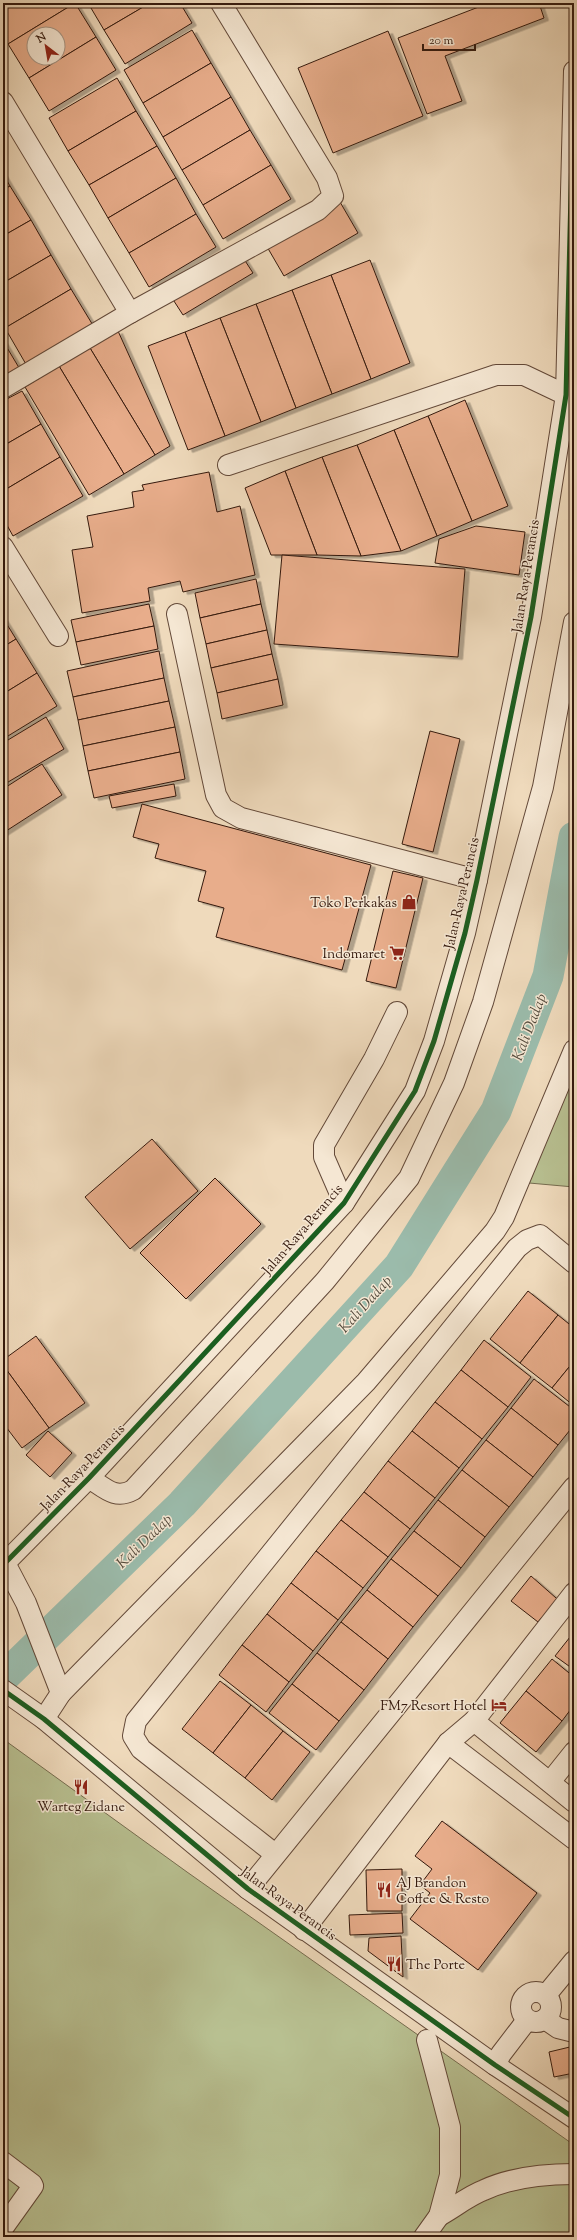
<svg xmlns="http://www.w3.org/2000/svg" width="577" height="2240" font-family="'Sorts Mill Goudy',serif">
<defs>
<filter id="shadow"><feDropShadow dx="4.5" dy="2.5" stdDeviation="0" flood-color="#0004"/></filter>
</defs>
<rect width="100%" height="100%" fill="#efdabc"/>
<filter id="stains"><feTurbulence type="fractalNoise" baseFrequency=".005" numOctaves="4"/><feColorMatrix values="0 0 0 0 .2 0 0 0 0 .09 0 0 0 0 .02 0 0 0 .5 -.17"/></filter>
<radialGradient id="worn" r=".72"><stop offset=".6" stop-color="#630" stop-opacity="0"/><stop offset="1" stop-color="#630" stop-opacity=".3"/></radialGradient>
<g fill="#b8c091" stroke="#766c4f">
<path d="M574,1075V1187L529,1183Z"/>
<path d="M3,1739L187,1872L574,2145V2237H3Z"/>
</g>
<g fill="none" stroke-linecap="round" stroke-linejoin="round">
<path stroke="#9bbbab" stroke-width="31" d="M3,1678L182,1504L399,1266L496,1111L548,976L574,837"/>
</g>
<g fill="#e8ad8b" stroke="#34190d" fill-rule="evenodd" filter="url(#shadow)">
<path d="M3,3H75L8,44L3,36Z"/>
<path d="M75,3L96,37L29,78L8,44ZM34,34H58V58H34Z"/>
<path d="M88,3H150L104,30Z"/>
<path d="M150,3H180L192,23L125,64L104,30Z"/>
<path d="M489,3H539L544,18L445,56L462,101L427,114L398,38Z"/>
<path d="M192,30L211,63L143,103L124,70Z"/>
<path d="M388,31L423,116L333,153L298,68Z"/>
<path d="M96,37L116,70L49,111L29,78Z"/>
<path d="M211,63L231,97L163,137L143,103Z"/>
<path d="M117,78L136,111L68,151L49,118Z"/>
<path d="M231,97L250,130L182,170L163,137Z"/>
<path d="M136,111L157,146L89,185L68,151Z"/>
<path d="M250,130L271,165L203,205L182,170Z"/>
<path d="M157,146L176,178L108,218L89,185Z"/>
<path d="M271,165L291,199L223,239L203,205Z"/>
<path d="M3,174L10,186L3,190Z"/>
<path d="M176,178L196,214L129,253L108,218Z"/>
<path d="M10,186L31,220L3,236V190Z"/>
<path d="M340,202L358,233L284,276L266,245Z"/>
<path d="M196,214L216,247L149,287L129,253Z"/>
<path d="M31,220L51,255L3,283V236Z"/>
<path d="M51,255L71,289L5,328L3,283Z"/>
<path d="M242,256L253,273L183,315L172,298Z"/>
<path d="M370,260L410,363L371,379L331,275Z"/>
<path d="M331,275L371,379L332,394L292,290Z"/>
<path d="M71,289L94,327L27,366L5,328Z"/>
<path d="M292,290L332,394L296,408L256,304Z"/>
<path d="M256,304L296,408L261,422L220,318Z"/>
<path d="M220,318L261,422L225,436L185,332Z"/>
<path d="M118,331L170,446L155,455L90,348Z"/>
<path d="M185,332L225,436L188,450L148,346Z"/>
<path d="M3,341L21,371L3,382Z"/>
<path d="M90,348L155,455L124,474L59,366Z"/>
<path d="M59,366L124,474L89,495L25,387Z"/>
<path d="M22,391L41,424L3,446V401Z"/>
<path d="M465,400L508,506L472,521L428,416Z"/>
<path d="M428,416L472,521L437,536L394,430Z"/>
<path d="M41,424L60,457L3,491V446Z"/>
<path d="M394,430L437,536L401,551L357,445Z"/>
<path d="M357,445L401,551L361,556L322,457Z"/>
<path d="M60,457L83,496L13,536L3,518V491Z"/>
<path d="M322,457L361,556L317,555L285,471Z"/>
<path d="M285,471L317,555H271L245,488Z"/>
<path d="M209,472L217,512L240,506L255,575L183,592L180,581L148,588L150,601L82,613L72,550L93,547L87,516L134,507L132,492L144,490L142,485Z"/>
<path d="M476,526L525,532L519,575L435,563L439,539Z"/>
<path d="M282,555L465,569L458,657L274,644Z"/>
<path d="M256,579L261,604L200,618L195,593Z"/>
<path d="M149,604L154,626L76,642L71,620Z"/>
<path d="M261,604L267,630L206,644L200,618Z"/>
<path d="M3,618L16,639L3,647Z"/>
<path d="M154,626L158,649L81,665L76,642Z"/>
<path d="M267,630L272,654L211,668L206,644Z"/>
<path d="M16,639L37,673L3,694V647Z"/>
<path d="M159,651L164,678L73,697L67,671Z"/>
<path d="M272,654L278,679L217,693L211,668Z"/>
<path d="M37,673L57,706L3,739V694Z"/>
<path d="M164,678L169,701L78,720L73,697Z"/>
<path d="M278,679L283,705L222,719L217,693Z"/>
<path d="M169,701L175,727L83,746L78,720Z"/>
<path d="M46,717L64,749L3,785V743Z"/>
<path d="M175,727L180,752L88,771L83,746Z"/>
<path d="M430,731L460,739L433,852L402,844Z"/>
<path d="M180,752L185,779L94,798L88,771Z"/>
<path d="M42,764L62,795L3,833V789Z"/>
<path d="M174,784L176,796L112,808L109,796Z"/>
<path d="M142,804L371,865L342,970L216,937L224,908L198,901L206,871L155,858L159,844L133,837Z"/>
<path d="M393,871L423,878L396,988L366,981Z"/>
<path d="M152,1139L198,1191L130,1249L85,1197Z"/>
<path d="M215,1178L261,1224L186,1299L140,1253Z"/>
<path d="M528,1291L558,1315L520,1363L490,1339Z"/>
<path d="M558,1315L574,1328V1361L552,1388L520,1363Z"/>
<path d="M36,1336L85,1403L49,1428L3,1365V1360Z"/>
<path d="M484,1340L531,1377L508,1407L461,1370Z"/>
<path d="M574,1361V1406L552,1388Z"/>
<path d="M3,1365L49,1428L22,1448L3,1423Z"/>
<path d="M461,1370L508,1407L482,1439L435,1402Z"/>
<path d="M534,1379L574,1410V1425L558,1445L511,1408Z"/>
<path d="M435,1402L482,1439L459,1468L412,1431Z"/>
<path d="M511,1408L558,1445L533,1477L486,1440Z"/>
<path d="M48,1431L72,1453L50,1477L26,1455Z"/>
<path d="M412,1431L459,1468L435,1498L388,1461Z"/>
<path d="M486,1440L533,1477L509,1507L462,1470Z"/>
<path d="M388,1461L435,1498L410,1529L364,1492Z"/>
<path d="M462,1470L509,1507L485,1537L438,1500Z"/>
<path d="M364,1492L410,1529L388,1557L341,1520Z"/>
<path d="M438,1500L485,1537L461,1568L414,1531Z"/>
<path d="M341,1520L388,1557L363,1588L316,1551Z"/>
<path d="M414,1531L461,1568L438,1596L391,1559Z"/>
<path d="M316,1551L363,1588L338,1620L291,1583Z"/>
<path d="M391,1559L438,1596L413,1627L367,1590Z"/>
<path d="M531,1576L564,1605L549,1623L542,1617L538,1622L511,1601Z"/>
<path d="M291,1583L338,1620L313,1651L267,1614Z"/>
<path d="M367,1590L413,1627L388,1659L341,1622Z"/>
<path d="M267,1614L313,1651L289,1682L242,1645Z"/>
<path d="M341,1622L388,1659L364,1690L317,1653Z"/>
<path d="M574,1632V1668L573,1669L555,1656Z"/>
<path d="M242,1645L289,1682L266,1712L219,1675Z"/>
<path d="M317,1653L364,1690L339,1721L292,1684Z"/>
<path d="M552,1659L574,1677V1705L562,1721L526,1691Z"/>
<path d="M220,1681L251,1705L213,1753L182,1729Z"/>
<path d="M292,1684L339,1721L316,1750L269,1713Z"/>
<path d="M526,1691L562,1721L536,1752L500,1723Z"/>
<path d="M251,1705L283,1731L245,1778L213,1753Z"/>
<path d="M283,1731L310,1752L272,1800L245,1778Z"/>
<path d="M574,1771V1780L570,1776Z"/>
<path d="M442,1821L537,1893L478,1970L410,1919L430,1893L420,1885L432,1869L415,1856Z"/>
<path d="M402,1869V1911H367L366,1870Z"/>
<path d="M402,1913L403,1933L350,1935L349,1915Z"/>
<path d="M401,1936L403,1977L368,1951L369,1938Z"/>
<path d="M574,2046V2073L554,2077L549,2052Z"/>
</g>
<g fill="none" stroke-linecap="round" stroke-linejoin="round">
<g stroke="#634939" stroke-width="22">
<g id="minor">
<path d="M3,102L130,313"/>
<path d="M3,388L130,313L318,210L333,196L327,178L221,3"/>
<path d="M228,465L496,375H524L566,395"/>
<path d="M3,547L58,636"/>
<path d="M177,614L216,795L223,808L241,818L477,880"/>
<path d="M344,1203L324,1157V1145L374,1059L397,1012"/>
<path d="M89,1478C105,1488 115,1500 133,1490L325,1281L409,1178L454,1083L483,1002L543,787L574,622"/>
<path d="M5,1563L26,1603L61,1693L44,1719"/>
<path d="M3,1565L89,1478L344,1203L415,1091L434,1041L465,933L477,880L531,617L566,395L574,71"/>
<path d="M3,1690L44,1719L248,1889L495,2065L574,2118"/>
<path d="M61,1693L366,1382L495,1231L504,1217L574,1050"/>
<path d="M474,1721L574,1802"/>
<path d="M448,1743L574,1839"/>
<path d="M550,1782L574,1752"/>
<path d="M275,1854L141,1749L133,1736L136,1721L517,1248L527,1240L540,1235L574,1263"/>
<path d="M248,1889L574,1487"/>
<path d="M304,1930L448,1743L474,1721L574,1593"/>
<circle cx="536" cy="2007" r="15"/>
<path d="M546,1995L574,1961"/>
<path d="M545,2019L558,2028L574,2032"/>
<path d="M495,2065L501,2054L527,2020"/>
<path d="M3,2162L32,2184L33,2186L3,2228"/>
<path d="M439,2216C454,2208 468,2196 484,2190C512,2177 543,2174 574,2174"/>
<path d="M424,2237L439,2216L450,2175V2127L427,2040"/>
</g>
</g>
<use href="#minor" stroke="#f5e7d3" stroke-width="20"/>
<g stroke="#f5e7d3" stroke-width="8">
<g id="cycleway">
<path d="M3,1565L89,1478L344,1203L415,1091L434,1041L465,933L477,880L531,617L566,395L574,71"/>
<path d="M3,1690L44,1719L248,1889L495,2065L574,2118"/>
</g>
</g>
<use href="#cycleway" stroke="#1b5e20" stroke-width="5"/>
</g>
<defs>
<g id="shop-bare" transform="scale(1.2)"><path d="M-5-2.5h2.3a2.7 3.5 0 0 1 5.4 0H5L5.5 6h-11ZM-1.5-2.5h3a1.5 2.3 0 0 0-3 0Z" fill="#8f2418" stroke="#f5e7d3" stroke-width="2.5" paint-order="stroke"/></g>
<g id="supermarket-bare" transform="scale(1.2)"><path d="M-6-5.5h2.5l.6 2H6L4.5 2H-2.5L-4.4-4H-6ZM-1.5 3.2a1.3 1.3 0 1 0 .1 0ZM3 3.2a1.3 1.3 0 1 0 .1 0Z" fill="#8f2418" stroke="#f5e7d3" stroke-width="2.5" paint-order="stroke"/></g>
<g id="hotel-bare" transform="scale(1.2)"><path d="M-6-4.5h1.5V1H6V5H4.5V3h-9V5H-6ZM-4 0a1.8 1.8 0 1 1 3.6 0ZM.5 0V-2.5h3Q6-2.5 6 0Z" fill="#8f2418" stroke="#f5e7d3" stroke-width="2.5" paint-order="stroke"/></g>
<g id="restaurant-bare" transform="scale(1.2)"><path d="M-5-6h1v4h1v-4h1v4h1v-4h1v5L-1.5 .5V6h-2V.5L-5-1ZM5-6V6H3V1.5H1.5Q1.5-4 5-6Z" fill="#8f2418" stroke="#f5e7d3" stroke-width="2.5" paint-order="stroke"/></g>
</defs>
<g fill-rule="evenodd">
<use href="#shop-bare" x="409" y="902"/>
<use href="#supermarket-bare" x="397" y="953"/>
<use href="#hotel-bare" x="499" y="1705"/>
<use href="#restaurant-bare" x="81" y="1787"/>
<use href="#restaurant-bare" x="384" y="1890"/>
<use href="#restaurant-bare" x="394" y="1964"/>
</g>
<g text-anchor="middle" stroke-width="3" stroke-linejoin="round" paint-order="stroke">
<g font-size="14" fill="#34190d" stroke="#f5e7d3">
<text transform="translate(525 576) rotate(-81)" y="5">Jalan Raya Perancis</text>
<text transform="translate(461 893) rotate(-77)" y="5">Jalan Raya Perancis</text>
<text transform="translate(302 1229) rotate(-49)" y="5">Jalan Raya Perancis</text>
<text transform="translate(82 1467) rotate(-46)" y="5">Jalan Raya Perancis</text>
<text transform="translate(289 1903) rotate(36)" y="5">Jalan Raya Perancis</text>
</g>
<g font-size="14" fill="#34190d" stroke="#f5e7d3" text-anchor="end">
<text x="397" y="907">Toko Perkakas</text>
<text x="385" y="958">Indomaret</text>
<text x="487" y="1710">FM7 Resort Hotel</text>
<text x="81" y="1811" text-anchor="middle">Warteg Zidane</text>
<text x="396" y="1887" text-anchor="start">AJ Brandon<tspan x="396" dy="16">Coffee &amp; Resto</tspan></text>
<text x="406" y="1969" text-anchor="start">The Porte</text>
</g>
<g font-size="15" font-style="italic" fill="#534a3c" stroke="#f5e7d3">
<text transform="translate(529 1027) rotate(-69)" y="5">Kali Dadap</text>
<text transform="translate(365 1304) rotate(-48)" y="5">Kali Dadap</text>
<text transform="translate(144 1541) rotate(-44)" y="5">Kali Dadap</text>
</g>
</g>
<rect width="577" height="2240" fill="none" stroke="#efdabc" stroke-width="16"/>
<rect x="4" y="4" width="569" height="2232" fill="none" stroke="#34190d" stroke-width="2"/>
<rect x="8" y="8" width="561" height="2224" fill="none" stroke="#34190d"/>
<g transform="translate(46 46) rotate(329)"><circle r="19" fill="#f5e7d3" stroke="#a89584"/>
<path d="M0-3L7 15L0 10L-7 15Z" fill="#8f2418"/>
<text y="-6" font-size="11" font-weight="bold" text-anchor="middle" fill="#34190d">N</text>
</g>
<path d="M423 44v6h52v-6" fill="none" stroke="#34190d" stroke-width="2"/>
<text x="429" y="44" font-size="12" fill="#34190d" stroke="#f5e7d3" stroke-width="3" paint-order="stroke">20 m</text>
<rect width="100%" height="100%" filter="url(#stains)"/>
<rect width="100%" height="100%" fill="url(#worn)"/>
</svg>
